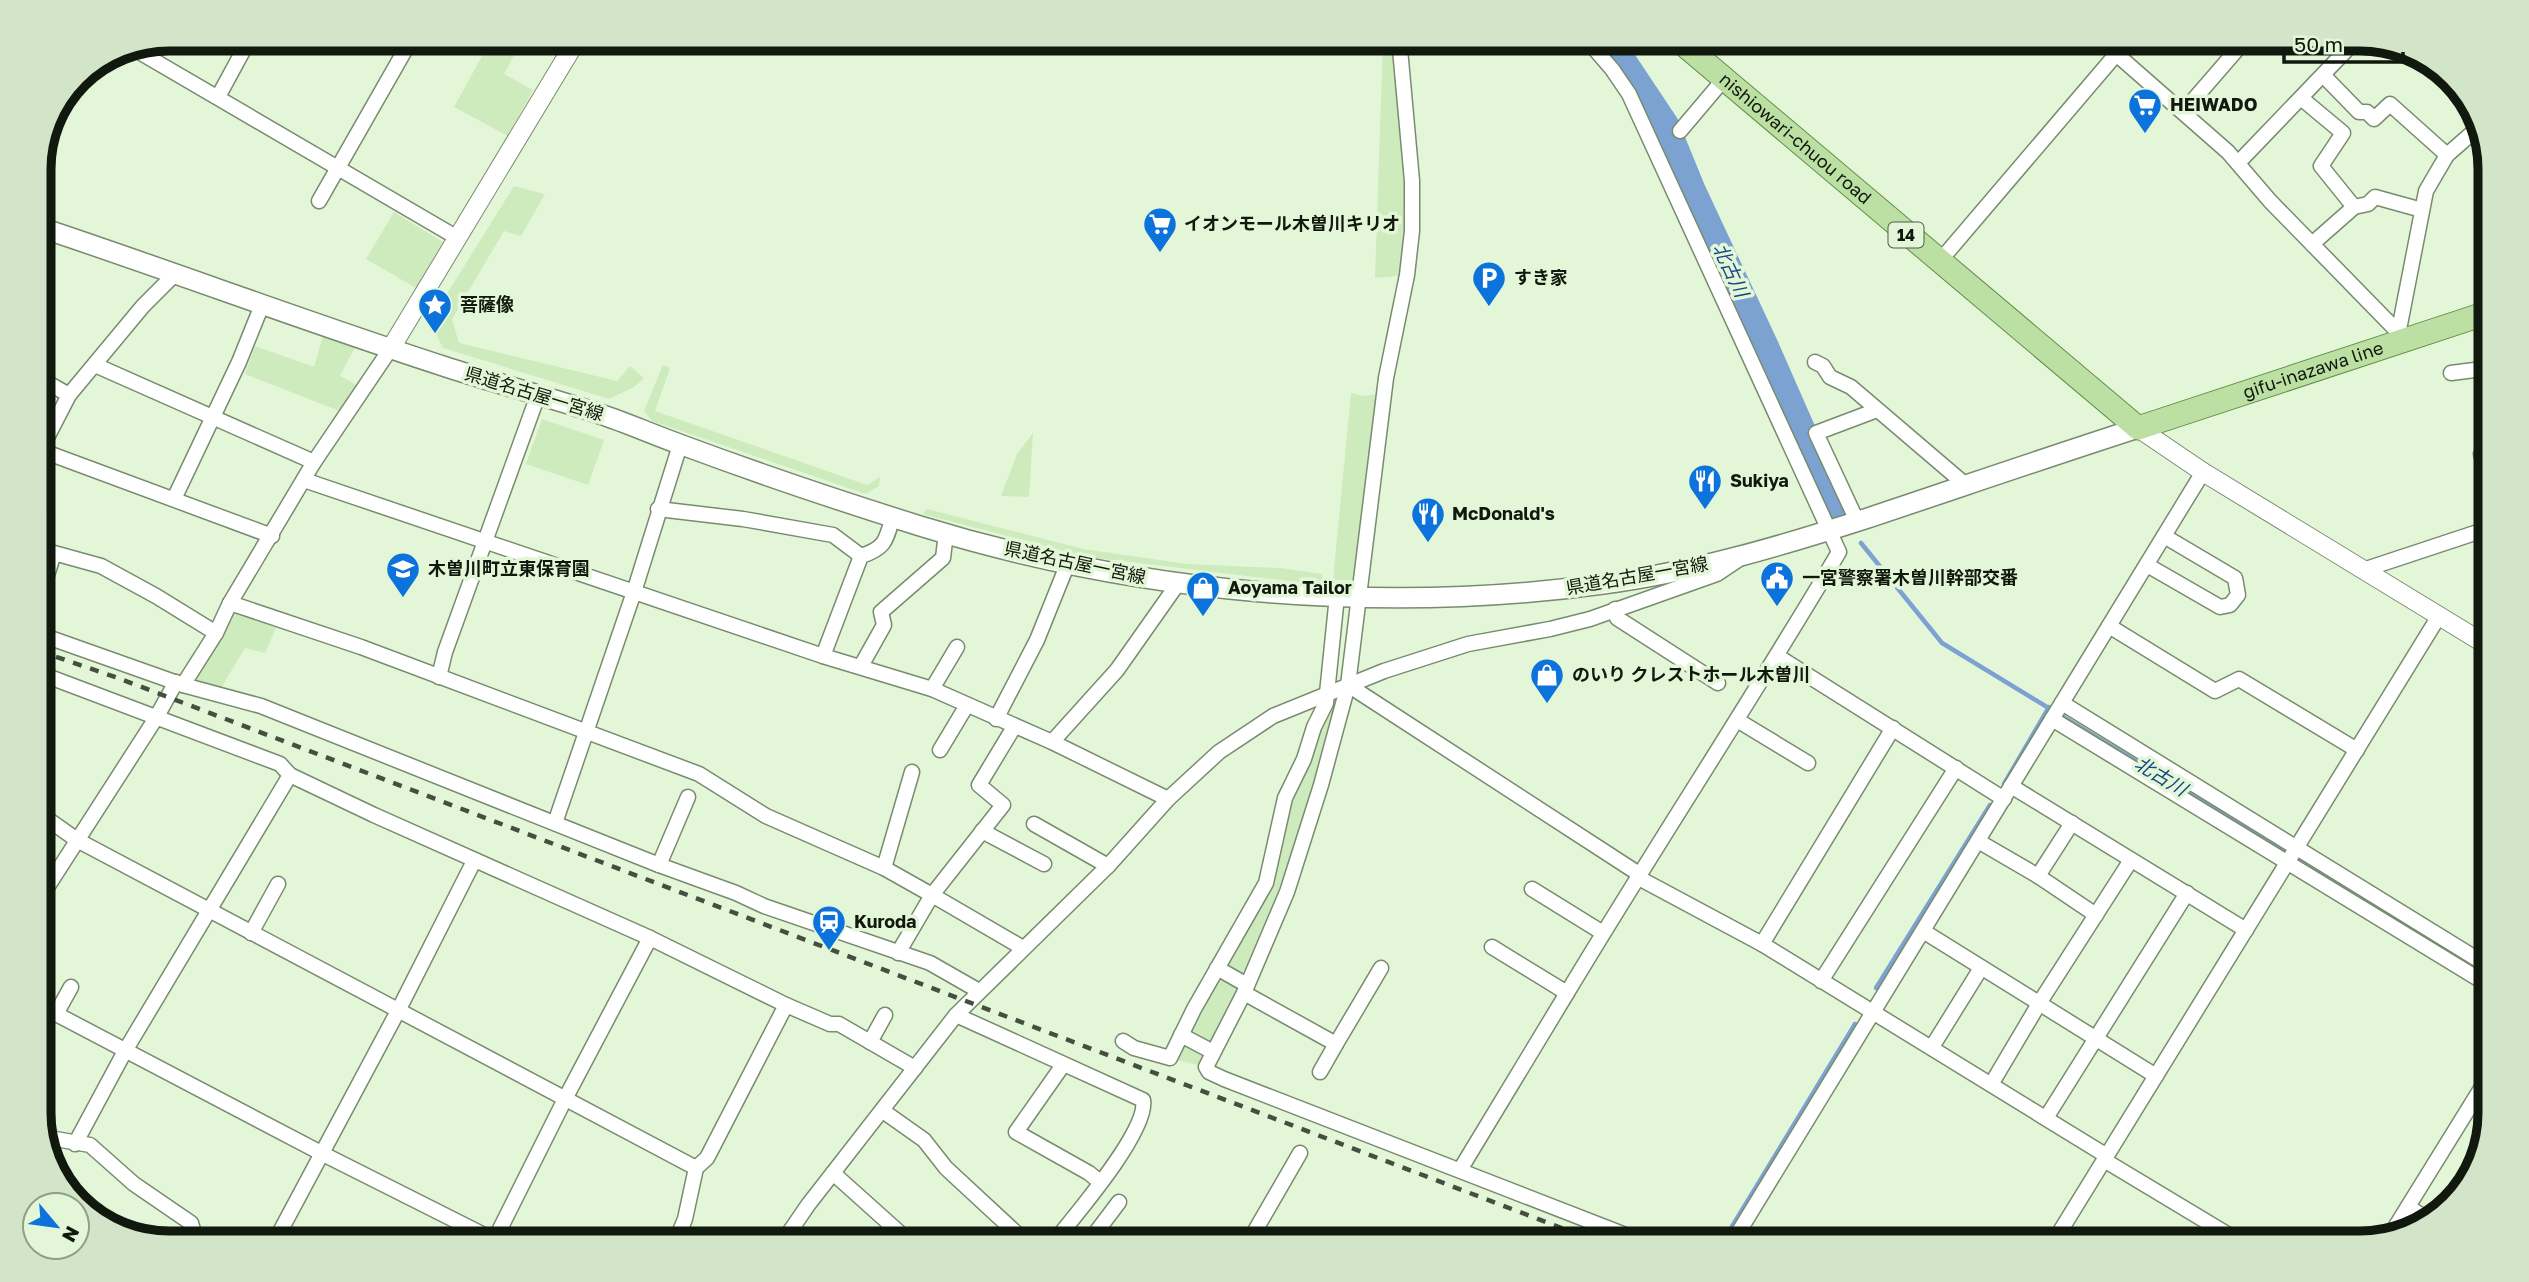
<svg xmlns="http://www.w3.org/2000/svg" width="2529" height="1282" font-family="'Golos Text','Noto Sans JP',sans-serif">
<rect width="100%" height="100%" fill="#e3f7d8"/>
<g fill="#cdebbc">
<path d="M492,38L500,39L518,48L504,74L533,90L508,136L454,107Z"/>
<path d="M1383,39H1399L1412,181L1407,275L1375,278Z"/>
<path d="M514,186L545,194L521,236L504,231L452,319L459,343L617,381L630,366L644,378L634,387L609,399L443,348L430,321Z"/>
<path d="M394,212L443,242L416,288L366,259Z"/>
<path d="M323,336L356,345L340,376L364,389L347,414L245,374L255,346L314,367Z"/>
<path d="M663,365L670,368L655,411L867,485L880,477L879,486L866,494L652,421L644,411Z"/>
<path d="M1351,393L1363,396L1379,394L1362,580H1333Z"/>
<path d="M542,419L604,440L588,485L526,464Z"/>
<path d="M1033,433L1029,497L1001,496L1017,454Z"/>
<path d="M927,509L1083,549L1187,564L1280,568L1322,574V585L1088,557L922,514Z"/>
<path d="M228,606L276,628L265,653L245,648L221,688L187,677Z"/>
<path d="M1348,685L1287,892L1206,1067L1170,1058L1265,883L1280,816L1326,703Z"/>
</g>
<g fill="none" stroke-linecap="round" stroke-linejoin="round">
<g stroke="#7ca2d2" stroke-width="4.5">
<path d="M1861,543L1942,643L2490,977"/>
<path d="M2004,784L2049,707"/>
<path d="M1876,988L1990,805"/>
<path d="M1722,1243L1855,1024"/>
</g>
<path stroke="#7ca2d2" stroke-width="28" d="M1607,38L1665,125L1692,191L1765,347L1826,486L1840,509"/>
<g stroke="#798b6f" stroke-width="17">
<g id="minor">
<path d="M1403,38L1400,49L1412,181V231L1407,275L1386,378L1348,685L1321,785L1287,892L1244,993L1206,1067L1209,1072L1224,1079L1646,1243"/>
<path d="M2098,38L2228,152L2270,201L2399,333"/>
<path d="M129,46L456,237"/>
<path d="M2323,75L2359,112H2367L2374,119L2390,104L2447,155"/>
<path d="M218,97L250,38"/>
<path d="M2301,98L2343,133L2321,166L2354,207"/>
<path d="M2183,112L2247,38"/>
<path d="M1680,131L1724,79"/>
<path d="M2238,163L2358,38"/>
<path d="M319,201L412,38"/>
<path d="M2312,244L2354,207L2368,204L2375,197L2422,210"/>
<path d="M1939,262L2130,38"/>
<path d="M2397,340L2426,191L2447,155L2479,127"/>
<path d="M1815,362L1823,366L1830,377L1851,387L1967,486"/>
<path d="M95,365L314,462"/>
<path d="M2451,373L2490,368"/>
<path d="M39,378L69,395"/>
<path d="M40,450L272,536"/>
<path d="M2490,451L2481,454L2490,486"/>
<path d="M39,453L69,395L143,306L176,273"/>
<path d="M304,480L823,656L932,689L1052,742L1168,799"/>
<path d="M174,499L239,362L262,305"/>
<path d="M658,509L743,519L833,535L861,556"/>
<path d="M1857,521L1816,433L1877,410"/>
<path d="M2147,565L2220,607L2230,605L2238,595L2235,578L2164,536"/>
<path d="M2363,570L2490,528"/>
<path d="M39,601L54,553L101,566L156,596L216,633"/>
<path d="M230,603L361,647L699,774L766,816L884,868L932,895L1003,805L979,785L1014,727"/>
<path d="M1615,609L1617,618L1718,683"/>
<path d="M2109,626L2215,691L2239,679L2357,750"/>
<path d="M39,634L183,685L261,706L659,865L736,893L764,906L930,963L979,991"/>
<path d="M823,656L861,556C886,548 886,540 893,516"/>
<path d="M1777,656L2004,799"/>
<path d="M861,666L884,625L881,612L943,558L946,533"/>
<path d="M39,673L280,764L290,775L374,815L650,938L786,1005L830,1024H839L915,1068"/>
<path d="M439,677L445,652L538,395"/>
<path d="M183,685L216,633L230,603L314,462L391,348"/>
<path d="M1348,685L1639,874"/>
<path d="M932,689L957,647"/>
<path d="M2062,703L2490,967"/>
<path d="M996,719L1037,640L1068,563"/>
<path d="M2052,719L2490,986"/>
<path d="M1737,720L1808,763"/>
<path d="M1052,742L1117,670L1179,582"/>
<path d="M940,750L967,705"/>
<path d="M2011,786L2246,930"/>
<path d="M39,813L77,840L696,1168"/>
<path d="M555,823L634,592L680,445"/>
<path d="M1034,824L1108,866"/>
<path d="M982,831L1044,864"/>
<path d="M1978,841L2038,876L2096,915"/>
<path d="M659,865L688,797"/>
<path d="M884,868L912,772"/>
<path d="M2038,876L2072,823"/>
<path d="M1637,877L1762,944L2107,1156"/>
<path d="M1532,889L1603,933"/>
<path d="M39,900L156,718L176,682"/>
<path d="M1923,931L2156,1076"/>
<path d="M251,933L278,884"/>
<path d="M1762,944L1893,728"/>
<path d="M1492,947L1567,993C1656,845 1751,701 1839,552L1629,94L1612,69L1585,38"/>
<path d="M898,953L932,895L1023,948"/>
<path d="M1217,968L1247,985"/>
<path d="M1821,981L1956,768"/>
<path d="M1244,993L1336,1044L1381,968"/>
<path d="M39,1005L323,1154L500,1243"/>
<path d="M56,1014L71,987"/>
<path d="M956,1015L1143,1100C1149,1130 1074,1217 1053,1243"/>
<path d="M1181,1035L1213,1052"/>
<path d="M1123,1041L1134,1048L1170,1058L1194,1009L1266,883L1285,798L1304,759L1314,727L1326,703L1337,596"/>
<path d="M870,1042L885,1015"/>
<path d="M1932,1047L1981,968"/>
<path d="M1063,1065L1016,1132L1089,1173L1100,1182"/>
<path d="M1320,1072L1336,1044"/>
<path d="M1992,1083L2040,1002L2131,860"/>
<path d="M883,1111L924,1140L946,1168L1027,1243"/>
<path d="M2046,1118L2187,893"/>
<path d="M44,1137L90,1145L134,1184L191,1223L197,1243"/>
<path d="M75,1144L125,1051L290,775"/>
<path d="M2104,1160L2242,1243"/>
<path d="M1460,1170L1567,993"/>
<path d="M833,1173L911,1243"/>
<path d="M2408,1207L2432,1222"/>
<path d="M2391,1234L2490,1074"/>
<path d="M274,1243L398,1011L474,861"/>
<path d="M493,1243L565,1099L650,938"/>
<path d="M675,1243L685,1219L696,1168L707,1158L786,1005"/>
<path d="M782,1243L808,1205L956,1015L1108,866L1168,799L1219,752L1273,716L1384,671L1468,644L1550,629L1590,619L1717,574L1738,560"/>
<path d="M1088,1243L1119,1202"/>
<path d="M1248,1243L1300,1153"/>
<path d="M1732,1243L2203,472"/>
<path d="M2053,1243L2439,616"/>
</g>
</g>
<g stroke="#798b6f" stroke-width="20">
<g id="tertiary">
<path d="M391,348L578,38"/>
<path d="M2138,428L2203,472L2490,647"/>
</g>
</g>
<g stroke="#798b6f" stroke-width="22">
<path id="secondary" d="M39,227C174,272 307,322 443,366C495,383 548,397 600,414C627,423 654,435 682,445C760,474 840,501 920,526C1137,593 1378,615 1603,584C1693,572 1781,546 1868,518C1958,488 2048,457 2138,428"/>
</g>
<g stroke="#648d47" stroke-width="25">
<g id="primary">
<path id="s1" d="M1676,38L2138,428L2490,312"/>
</g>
</g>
<use href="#minor" stroke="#fff" stroke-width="14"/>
<use href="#tertiary" stroke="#fff" stroke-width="18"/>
<use href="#secondary" stroke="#fff" stroke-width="19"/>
<use href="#primary" stroke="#bce0a3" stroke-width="23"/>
<path stroke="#454f3f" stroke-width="4.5" stroke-dasharray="9 9" stroke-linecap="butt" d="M39,651L118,678L1601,1243"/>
</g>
<defs>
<g id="supermarket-pin" transform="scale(1.75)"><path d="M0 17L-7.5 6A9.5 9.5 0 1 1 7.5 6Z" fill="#0b73db" stroke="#e3f7d8"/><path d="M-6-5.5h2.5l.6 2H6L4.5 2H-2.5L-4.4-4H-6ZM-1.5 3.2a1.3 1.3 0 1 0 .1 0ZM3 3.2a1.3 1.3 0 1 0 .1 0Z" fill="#fff"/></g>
<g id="parking-pin" transform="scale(1.75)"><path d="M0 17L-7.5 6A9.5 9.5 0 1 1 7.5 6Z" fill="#0b73db" stroke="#e3f7d8"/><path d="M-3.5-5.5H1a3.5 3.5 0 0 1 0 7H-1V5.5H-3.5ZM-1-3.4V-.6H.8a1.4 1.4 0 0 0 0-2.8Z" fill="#fff"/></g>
<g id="sight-pin" transform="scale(1.75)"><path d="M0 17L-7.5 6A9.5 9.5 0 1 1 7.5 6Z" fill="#0b73db" stroke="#e3f7d8"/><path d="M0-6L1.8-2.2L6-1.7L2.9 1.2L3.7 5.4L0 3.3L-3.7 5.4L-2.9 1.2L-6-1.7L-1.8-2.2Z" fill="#fff"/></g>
<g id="restaurant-pin" transform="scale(1.75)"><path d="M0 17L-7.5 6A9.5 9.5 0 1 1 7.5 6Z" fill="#0b73db" stroke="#e3f7d8"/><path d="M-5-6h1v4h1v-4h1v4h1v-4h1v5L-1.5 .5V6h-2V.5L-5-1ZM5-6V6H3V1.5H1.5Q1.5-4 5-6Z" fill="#fff"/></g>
<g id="school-pin" transform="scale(1.75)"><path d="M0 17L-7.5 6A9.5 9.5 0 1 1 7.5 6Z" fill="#0b73db" stroke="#e3f7d8"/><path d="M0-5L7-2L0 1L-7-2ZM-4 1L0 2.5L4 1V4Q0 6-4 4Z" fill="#fff"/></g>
<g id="civic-pin" transform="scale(1.75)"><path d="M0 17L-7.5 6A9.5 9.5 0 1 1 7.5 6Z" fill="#0b73db" stroke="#e3f7d8"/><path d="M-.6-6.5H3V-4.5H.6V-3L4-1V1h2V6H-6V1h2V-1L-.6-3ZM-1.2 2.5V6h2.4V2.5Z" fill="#fff"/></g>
<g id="shop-pin" transform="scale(1.75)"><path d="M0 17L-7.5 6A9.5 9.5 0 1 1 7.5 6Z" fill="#0b73db" stroke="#e3f7d8"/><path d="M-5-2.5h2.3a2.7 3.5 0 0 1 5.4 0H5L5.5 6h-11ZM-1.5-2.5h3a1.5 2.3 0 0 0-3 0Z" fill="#fff"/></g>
<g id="station-pin" transform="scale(1.75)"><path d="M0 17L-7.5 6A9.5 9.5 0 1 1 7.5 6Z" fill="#0b73db" stroke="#e3f7d8"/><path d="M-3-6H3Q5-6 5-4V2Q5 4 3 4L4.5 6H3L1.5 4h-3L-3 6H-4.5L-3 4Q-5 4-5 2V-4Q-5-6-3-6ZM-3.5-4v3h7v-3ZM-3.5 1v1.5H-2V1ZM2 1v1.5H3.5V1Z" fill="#fff"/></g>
</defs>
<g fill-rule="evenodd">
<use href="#supermarket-pin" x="2145" y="105"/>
<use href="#supermarket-pin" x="1160" y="224"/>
<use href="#parking-pin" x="1489" y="278"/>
<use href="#sight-pin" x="435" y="305"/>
<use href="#restaurant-pin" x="1705" y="481"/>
<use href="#restaurant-pin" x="1428" y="514"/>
<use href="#school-pin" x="403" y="569"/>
<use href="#civic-pin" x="1777" y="578"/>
<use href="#shop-pin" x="1203" y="588"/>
<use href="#shop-pin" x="1547" y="675"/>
<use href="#station-pin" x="829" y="922"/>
</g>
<g text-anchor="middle" stroke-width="7" stroke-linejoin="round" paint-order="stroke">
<rect fill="#e3f7d8" stroke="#505b4a" stroke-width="2" x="1888.5" y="222.5" width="35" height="25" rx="5"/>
<g font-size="16" font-weight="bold" fill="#11180d">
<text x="1906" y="241">14</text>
</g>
<g font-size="18" font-weight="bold" fill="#11180d" stroke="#e3f7d8" text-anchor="start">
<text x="2170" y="111">HEIWADO</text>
<text x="1184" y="230">イオンモール木曽川キリオ</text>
<text x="1514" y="284">すき家</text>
<text x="460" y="311">菩薩像</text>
<text x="1730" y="487">Sukiya</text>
<text x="1452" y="520">McDonald's</text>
<text x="428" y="575">木曽川町立東保育園</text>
<text x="1802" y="584">一宮警察署木曽川幹部交番</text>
<text x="1228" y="594">Aoyama Tailor</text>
<text x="1572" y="681">のいり クレストホール木曽川</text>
<text x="854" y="928">Kuroda</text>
</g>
<g font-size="18" fill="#11180d" stroke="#e3f7d8">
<text dy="6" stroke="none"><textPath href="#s1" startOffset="156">nishiowari-chuou road</textPath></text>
<text dy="6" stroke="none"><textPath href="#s1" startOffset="789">gifu-inazawa line</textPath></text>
<text transform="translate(534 394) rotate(17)" y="6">県道名古屋一宮線</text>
<text transform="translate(1075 563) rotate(12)" y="6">県道名古屋一宮線</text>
<text transform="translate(1637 576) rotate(-10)" y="6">県道名古屋一宮線</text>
</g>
<g font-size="19" font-style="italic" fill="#154884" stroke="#e3f7d8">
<text transform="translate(1731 270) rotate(65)" y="7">北古川</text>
<text transform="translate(2161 776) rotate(31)" y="7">北古川</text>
</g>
</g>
<path d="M0 0H2529V1282H0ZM169 51H2360A118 118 0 0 1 2478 169V1113A118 118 0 0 1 2360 1231H169A118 118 0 0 1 51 1113V169A118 118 0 0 1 169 51Z" fill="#d2e5c8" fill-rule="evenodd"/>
<path fill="none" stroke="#11180d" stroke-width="9" d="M169 51H2360A118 118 0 0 1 2478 169V1113A118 118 0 0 1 2360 1231H169A118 118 0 0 1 51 1113V169A118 118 0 0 1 169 51Z"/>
<g transform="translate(56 1226) rotate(119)"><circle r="33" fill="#e3f7d8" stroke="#8f9e87" stroke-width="2"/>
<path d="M0-5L12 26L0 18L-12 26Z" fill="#0b73db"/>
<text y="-10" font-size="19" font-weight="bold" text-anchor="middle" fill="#11180d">N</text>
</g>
<path d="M2284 52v10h119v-10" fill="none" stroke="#11180d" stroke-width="3.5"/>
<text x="2294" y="52" font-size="21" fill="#11180d" stroke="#e3f7d8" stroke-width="5" paint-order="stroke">50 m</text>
</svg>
